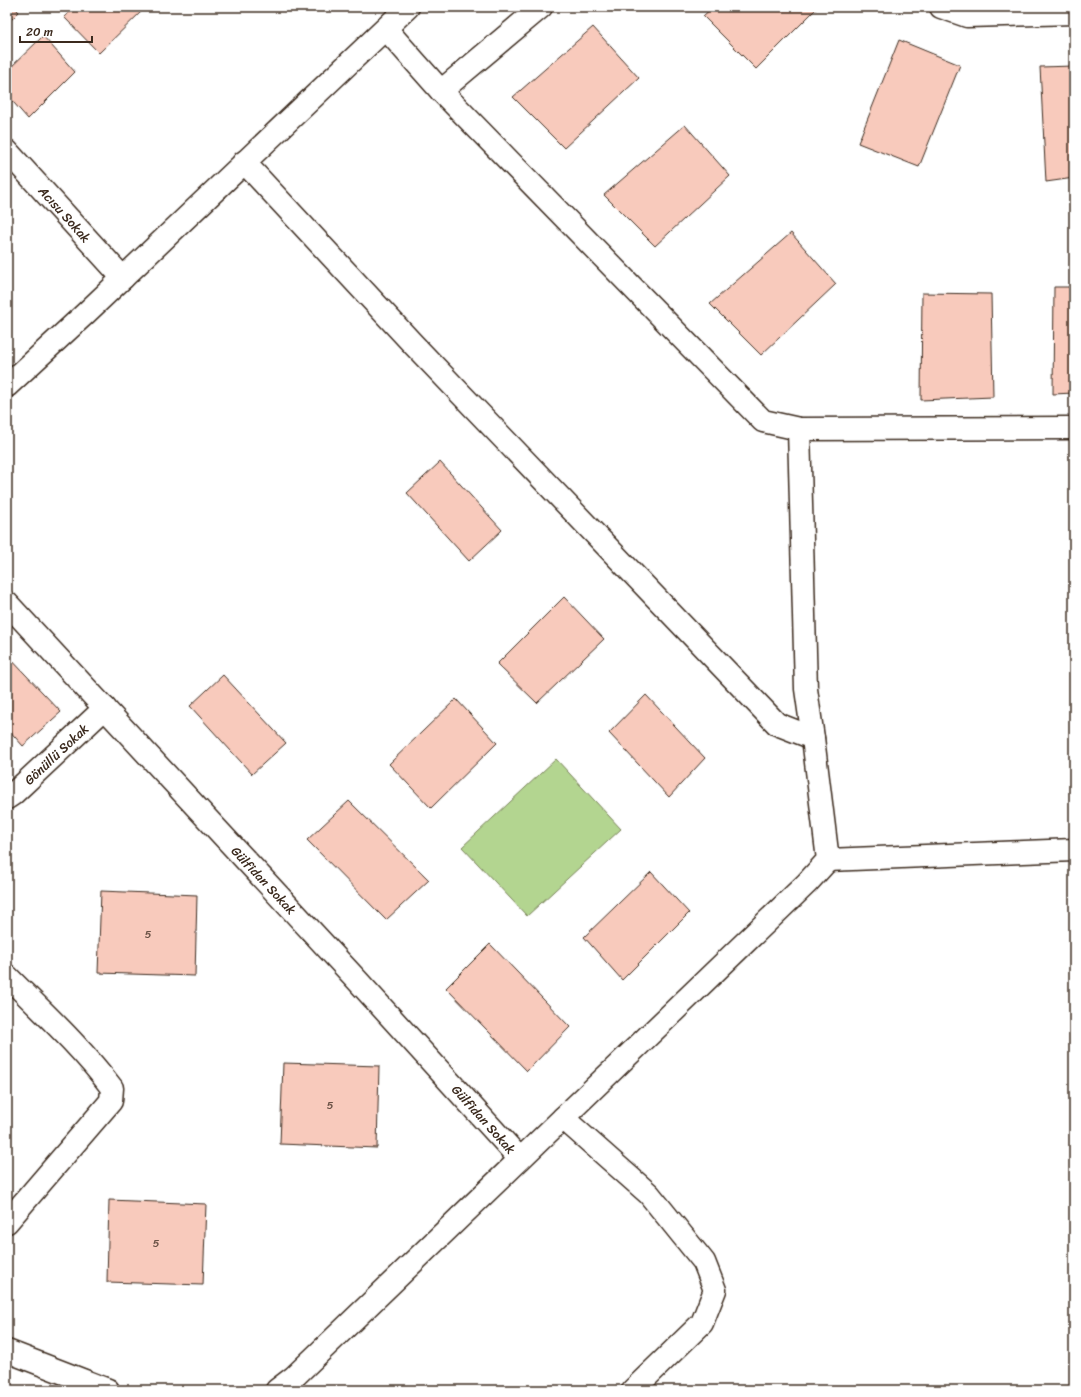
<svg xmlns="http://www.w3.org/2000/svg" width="1081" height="1397" font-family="Sriracha,sans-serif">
<rect width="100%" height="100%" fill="#fff"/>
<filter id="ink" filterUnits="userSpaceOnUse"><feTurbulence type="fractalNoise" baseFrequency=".025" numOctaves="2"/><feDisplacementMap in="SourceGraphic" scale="8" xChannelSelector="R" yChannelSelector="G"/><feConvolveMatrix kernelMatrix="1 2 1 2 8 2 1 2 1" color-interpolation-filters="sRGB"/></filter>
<g filter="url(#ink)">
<path fill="#b3d590" stroke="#778057" d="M556,759L621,829L527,916L462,847Z"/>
<g fill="#f8cabc" stroke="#3b2a1e">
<path d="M7,7H14L19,12L7,24Z"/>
<path d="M75,7H146L99,53L64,17Z"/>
<path d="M713,7H818L756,69L703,16Z"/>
<path d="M593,27L639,78L564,148L513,97Z"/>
<path d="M43,36L75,72L28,119L7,95V71Z"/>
<path d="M899,40L960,65L919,167L858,143Z"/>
<path d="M1074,66V178L1046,182L1040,67Z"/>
<path d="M685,125L730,176L655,246L604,195Z"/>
<path d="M791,233L836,284L761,355L710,304Z"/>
<path d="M1054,287H1074V393L1053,394Z"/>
<path d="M922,293L991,294L993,397L921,400Z"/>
<path d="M440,462L502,530L469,561L407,493Z"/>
<path d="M564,597L604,639L537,703L497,664Z"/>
<path d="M7,655L61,712L23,746L7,728Z"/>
<path d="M223,675L286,743L252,774L190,706Z"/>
<path d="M646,695L705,758L669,797L609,733Z"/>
<path d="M456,699L497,743L431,808L389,764Z"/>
<path d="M349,801L429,880L386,920L307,840Z"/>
<path d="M651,872L689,913L622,980L584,937Z"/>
<path d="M101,891L197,895L195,976L98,973Z"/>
<path d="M490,944L570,1027L527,1071L446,988Z"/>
<path d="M283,1063L379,1066L377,1148L280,1144Z"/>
<path d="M109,1200L206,1204L203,1285L107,1282Z"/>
</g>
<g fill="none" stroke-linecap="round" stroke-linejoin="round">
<g stroke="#3b2a1e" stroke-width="25">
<g id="minor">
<path d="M941,7L967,16L1074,13"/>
<path d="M386,29L441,91L763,421L799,429L1074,428"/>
<path d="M441,91L541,7"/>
<path d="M7,151L123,278"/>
<path d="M244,162L413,344L777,724L813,738"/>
<path d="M7,386L86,313L408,7"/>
<path d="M7,603L356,979L520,1159"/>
<path d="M7,798L13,794L105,708"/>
<path d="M828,860L1074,850"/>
<path d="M7,976C43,1012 81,1047 112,1088L111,1101L7,1222"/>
<path d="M563,1118L649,1194L704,1262L715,1290L702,1323L633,1390"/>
<path d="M7,1351L108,1390"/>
<path d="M277,1390L294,1377L807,883L828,860L813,738L806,689L799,429"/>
</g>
</g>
<use href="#minor" stroke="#fff" stroke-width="22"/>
</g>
</g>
<g text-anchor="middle" stroke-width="3" stroke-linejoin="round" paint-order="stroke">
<g font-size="11" fill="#6a5246">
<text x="148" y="938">5</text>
<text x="330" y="1109">5</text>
<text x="156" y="1247">5</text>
</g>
<g font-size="13" fill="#3b2a1e" stroke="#fff">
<text transform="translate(65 214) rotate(48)" y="5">Acısu Sokak</text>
<text transform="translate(56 754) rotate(-43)" y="5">Gönüllü Sokak</text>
<text transform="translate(264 880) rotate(47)" y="5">Gülfidan Sokak</text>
<text transform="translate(484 1119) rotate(48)" y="5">Gülfidan Sokak</text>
</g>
</g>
<rect width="1081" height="1397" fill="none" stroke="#fff" stroke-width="24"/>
<rect x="12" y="12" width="1057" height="1373" fill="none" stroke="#3b2a1e" stroke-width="1.5" filter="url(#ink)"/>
<path d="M20 36v6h72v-6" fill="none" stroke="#3b2a1e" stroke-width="2"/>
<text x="26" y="36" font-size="12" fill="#3b2a1e" stroke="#ffffff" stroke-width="3" paint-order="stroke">20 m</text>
</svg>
